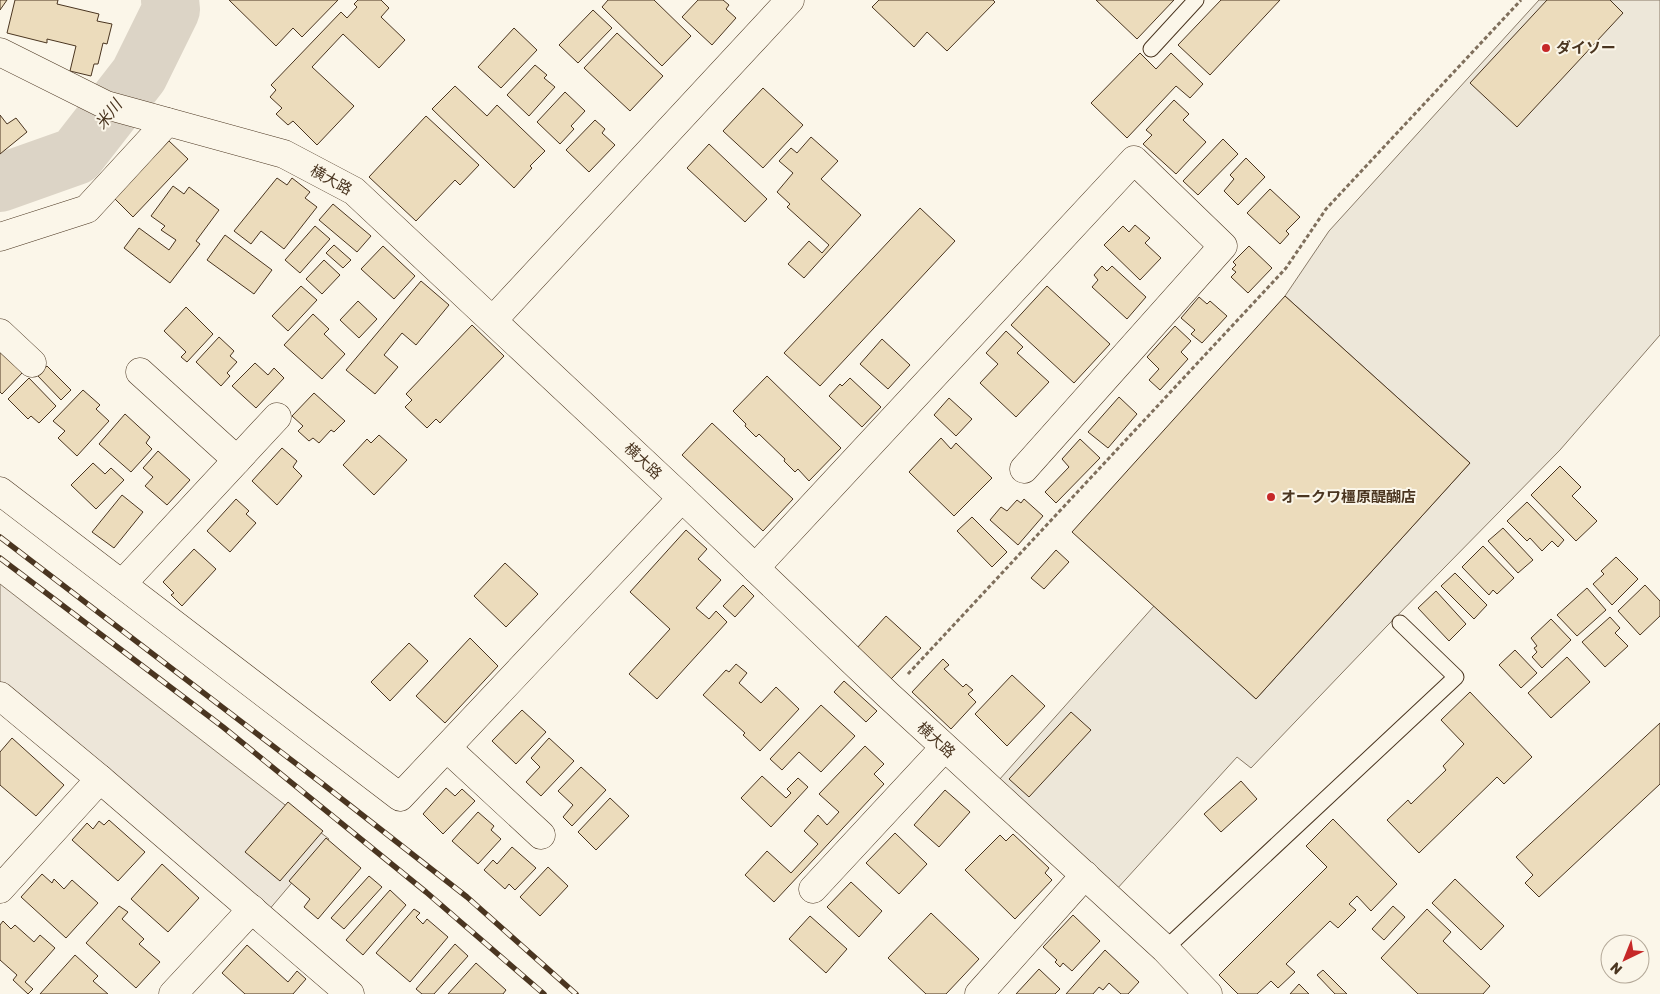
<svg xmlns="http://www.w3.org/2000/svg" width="1660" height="994" font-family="Rubik,'Noto Sans JP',sans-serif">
<rect width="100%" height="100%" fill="#fbf6e9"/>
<path fill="#ede6d9" stroke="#887966" d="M0,584L329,839L268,911L0,686Z"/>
<path fill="#ede7d9" stroke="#887966" d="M1539,0H1660V335L1560,450L1386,627L1251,768L1237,757L1116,890L999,780L1154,606L1256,699L1470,463L1285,296L1329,231Z"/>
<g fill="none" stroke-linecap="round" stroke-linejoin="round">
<path stroke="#dcd4c6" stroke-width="58" d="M0,183L76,156L139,75L171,10L170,0"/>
</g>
<g fill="#ecdcbc" stroke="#4a3520">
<path d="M0,0H7L0,10Z"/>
<path d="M15,0H58L57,4L99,14L97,21L112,24L107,44L103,43L98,64H94L91,76L70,71L76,46L47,39V43L7,33Z"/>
<path d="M229,0H338L302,37L293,28L276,46Z"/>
<path d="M358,0H381L389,8L381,17L405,40L379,68L343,34L312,67L354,106L317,145L293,121L288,125L276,114L282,108L270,97L276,90L271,85L341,12L347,18L357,7L354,4Z"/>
<path d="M608,0H654L691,36L662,66L602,7Z"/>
<path d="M698,0H723L729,5L726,9L736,18L712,45L682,17Z"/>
<path d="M879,0H993L995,2L947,51L927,32L914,47L872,7Z"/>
<path d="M1096,0H1174L1137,39Z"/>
<path d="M1221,0H1280L1210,75L1178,45Z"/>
<path d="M1547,0H1610L1623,13L1517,127L1470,83Z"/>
<path d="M593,10L612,28L578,63L559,45Z"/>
<path d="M514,28L537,50L501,88L478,67Z"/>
<path d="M617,33L663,76L630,111L584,68Z"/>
<path d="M1140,53L1156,69L1171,53L1203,84L1190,98L1176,86L1127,138L1091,103Z"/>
<path d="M535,65L547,75L544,78L555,87L529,116L507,95Z"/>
<path d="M455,86L487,116L497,105L545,151L530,166L532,168L514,188L432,109Z"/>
<path d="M763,88L803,125L763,168L723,131Z"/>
<path d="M565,92L585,111L571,126L574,129L560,144L537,122Z"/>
<path d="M1174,100L1189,114L1183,120L1206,142L1176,174L1143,144L1152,135L1146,130Z"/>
<path d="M0,115L7,124L16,118L27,132L0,154Z"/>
<path d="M426,116L479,165L460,185L455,180L416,221L369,177Z"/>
<path d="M595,120L605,129L602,133L615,145L589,172L566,150Z"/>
<path d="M811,137L838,161L821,179L861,215L804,278L788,264L809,241L822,253L829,245L787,207L790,204L777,192L793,173L779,161L791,148L797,153Z"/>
<path d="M1223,139L1238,154L1198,195L1183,181Z"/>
<path d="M169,141L188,159L133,217L114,198Z"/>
<path d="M709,144L767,199L745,222L687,168Z"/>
<path d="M1246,158L1265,177L1238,205L1224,191L1234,179L1230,175Z"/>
<path d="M277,178L287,185L292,178L310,192L305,198L317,207L284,249L261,231L251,244L234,231Z"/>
<path d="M173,186L184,194L189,187L219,210L196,241L200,244L170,283L124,248L139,228L169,250L176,240L161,230L165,226L151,216Z"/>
<path d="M1270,189L1300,217L1286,231L1289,234L1280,244L1247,213Z"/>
<path d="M333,204L371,236L357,252L319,220Z"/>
<path d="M920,208L955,241L820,386L784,353Z"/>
<path d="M1135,225L1150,238L1145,243L1161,258L1140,280L1104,245L1123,226L1129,232Z"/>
<path d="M315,226L330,239L300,273L285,260Z"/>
<path d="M225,235L272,270L254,294L207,260Z"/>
<path d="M334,245L351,260L343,268L326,253Z"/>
<path d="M383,246L415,276L394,299L361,269Z"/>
<path d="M1249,246L1272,268L1248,293L1231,277L1236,272L1232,269L1236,265L1233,262Z"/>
<path d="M324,260L340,275L322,294L306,279Z"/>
<path d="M1102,266L1107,271L1112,266L1146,297L1127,319L1092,287L1098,280L1094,275Z"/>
<path d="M421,281L449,305L416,345L402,333L384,355L398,367L375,394L346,370Z"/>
<path d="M301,286L317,300L288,331L272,316Z"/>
<path d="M1047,286L1110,344L1074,383L1011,325Z"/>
<path d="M1285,296L1470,463L1256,699L1072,532Z"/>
<path d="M1199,297L1207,304L1210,301L1227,316L1202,343L1191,334L1195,330L1181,318Z"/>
<path d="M358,301L377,319L359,338L340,320Z"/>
<path d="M186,307L213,334L187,362L181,357L186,352L164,331Z"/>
<path d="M313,314L329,329L324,334L345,354L322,379L284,345Z"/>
<path d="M472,325L504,356L440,423L436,419L427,428L405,407L412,400L406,394Z"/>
<path d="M1175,326L1191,341L1181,352L1188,359L1160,390L1149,380L1159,369L1147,357Z"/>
<path d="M1006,331L1023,347L1017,353L1049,382L1016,417L980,383L998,364L986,353Z"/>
<path d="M219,337L234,351L230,356L237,362L227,373L230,376L221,386L196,362Z"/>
<path d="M882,339L910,365L888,389L860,364Z"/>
<path d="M0,349L23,372L2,394L0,392Z"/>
<path d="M255,363L268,375L274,368L284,378L256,408L232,386Z"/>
<path d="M47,366L71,390L61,400L37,375Z"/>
<path d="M767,376L841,448L809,481L798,469L795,472L784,461L785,459L759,434L756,437L745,426L746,424L733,411Z"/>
<path d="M29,378L56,406L39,423L31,416L28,419L8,399Z"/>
<path d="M850,378L881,407L862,427L829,396L840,384L842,386Z"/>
<path d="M83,390L100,405L96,409L109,421L77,456L58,438L65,431L53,421Z"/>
<path d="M314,393L345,421L334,432L331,430L319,443L313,438L309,441L298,431L303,426L292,416Z"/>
<path d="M1119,397L1137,414L1108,448L1088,432Z"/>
<path d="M949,398L972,419L956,436L934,415Z"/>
<path d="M125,414L150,437L146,443L152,449L131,472L99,444Z"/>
<path d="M712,423L793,499L763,531L682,455Z"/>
<path d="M379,435L407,460L374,495L343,465L367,439L371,443Z"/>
<path d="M941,438L951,449L956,443L992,478L954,516L909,472Z"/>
<path d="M1080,439L1100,458L1056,503L1045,492L1069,467L1062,459Z"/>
<path d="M282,448L297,461L293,467L302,476L277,505L252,481Z"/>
<path d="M158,451L190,480L167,505L145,486L153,477L143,468Z"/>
<path d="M93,463L105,474L111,468L124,480L96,509L71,485Z"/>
<path d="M1560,466L1581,487L1572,496L1597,521L1576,541L1531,495Z"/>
<path d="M122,495L143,512L114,548L92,532Z"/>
<path d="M236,499L249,511L246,514L256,523L230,552L207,531Z"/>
<path d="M1024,499L1043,516L1018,545L990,520L1001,507L1007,511L1017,500L1021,503Z"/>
<path d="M1527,502L1564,540L1558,547L1552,541L1542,551L1530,538L1527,541L1507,521Z"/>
<path d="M972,517L1007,552L992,567L957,531Z"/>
<path d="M1503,528L1533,560L1518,573L1488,541Z"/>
<path d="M686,530L707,549L698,559L721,580L696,608L709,619L716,611L727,622L657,699L629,674L670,629L630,592Z"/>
<path d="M1483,546L1514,578L1497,594L1493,590L1489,595L1462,567Z"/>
<path d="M194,549L216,569L182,606L171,595L174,593L163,582Z"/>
<path d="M1056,550L1069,562L1044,589L1031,578Z"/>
<path d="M1616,557L1638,579L1612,605L1593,584L1604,574L1601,571Z"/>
<path d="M505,563L538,594L506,627L474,596Z"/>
<path d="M1455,573L1487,605L1474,619L1441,586Z"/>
<path d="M743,585L754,596L735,617L723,606Z"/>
<path d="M1645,585L1660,601V616L1640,635L1618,611Z"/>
<path d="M1587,588L1606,610L1577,636L1557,615Z"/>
<path d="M1436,591L1466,624L1449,641L1418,608Z"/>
<path d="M886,616L921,648L891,679L857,648Z"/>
<path d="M1610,617L1620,628L1615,633L1628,646L1605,667L1582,642Z"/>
<path d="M1551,619L1571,640L1542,668L1532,657L1537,652L1534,648L1537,646L1531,638Z"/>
<path d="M470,638L498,666L445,723L416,696Z"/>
<path d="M409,643L428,661L390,701L371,682Z"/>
<path d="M1515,650L1537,673L1521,688L1499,665Z"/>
<path d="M1567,657L1590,682L1551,718L1528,693Z"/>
<path d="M943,659L949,665L944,669L963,687L966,684L973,690L968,694L976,702L951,729L912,692Z"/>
<path d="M736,664L747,673L739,683L761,703L776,687L799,709L760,751L743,735L745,733L703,695L726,670L729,672Z"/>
<path d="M1012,675L1045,706L1007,746L975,714Z"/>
<path d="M844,681L877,711L866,722L834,692Z"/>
<path d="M1470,692L1532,757L1504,784L1497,777L1419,853L1387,820L1408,800L1411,804L1446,770L1443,766L1464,744L1441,720Z"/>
<path d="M821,705L855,736L821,772L799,752L782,770L770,759Z"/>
<path d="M522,710L546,732L516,764L492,741Z"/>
<path d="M1071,712L1091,730L1029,797L1009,779Z"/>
<path d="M1660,723V784L1539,897L1525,883L1533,875L1516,857Z"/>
<path d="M12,738L64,785L36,816L0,785V752Z"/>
<path d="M549,738L574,761L541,796L526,782L540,767L531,758Z"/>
<path d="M865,746L884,764L874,774L884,784L774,902L745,875L767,851L791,873L818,844L804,831L818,815L827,825L839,812L819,794Z"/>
<path d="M581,767L606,790L572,826L563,817L573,805L558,791Z"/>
<path d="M762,776L786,798L791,793L787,789L798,778L808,787L771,827L741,798Z"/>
<path d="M1241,781L1257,799L1221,832L1204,814Z"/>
<path d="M446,788L455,796L462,789L475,801L443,834L423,814Z"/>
<path d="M945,790L970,812L939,847L914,825Z"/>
<path d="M610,798L629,816L596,850L578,832Z"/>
<path d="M288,802L323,831L280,881L245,852Z"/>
<path d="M478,812L494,826L491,830L501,839L478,864L452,841Z"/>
<path d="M1333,819L1397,884L1371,911L1357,896L1349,904L1356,910L1338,928L1330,921L1286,964L1295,972L1278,988L1271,981L1257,994H1238L1219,975L1327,867L1306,846Z"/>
<path d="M109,820L145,852L118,881L72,840L87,823L93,829L99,821L104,825Z"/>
<path d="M895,833L927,864L899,894L866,863Z"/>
<path d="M1013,834L1049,868L1045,873L1052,880L1015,919L965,870L1000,835L1006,841Z"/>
<path d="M326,838L361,868L318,919L304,907L310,899L289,881Z"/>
<path d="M512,847L536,868L515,890L509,884L505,889L484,870L493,860L497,864Z"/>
<path d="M162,864L199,898L168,932L131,899Z"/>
<path d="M548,867L568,886L540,916L520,897Z"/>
<path d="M42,874L52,883L54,879L64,889L72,880L98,903L66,938L21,897Z"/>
<path d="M369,876L382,887L344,929L331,918Z"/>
<path d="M1455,879L1504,926L1481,950L1432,903Z"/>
<path d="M851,882L882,911L859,937L827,907Z"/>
<path d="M390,890L406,905L363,955L346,940Z"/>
<path d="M119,906L128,912L122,919L144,939L139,944L160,962L136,988L86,943Z"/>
<path d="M1393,906L1405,917L1384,940L1372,929Z"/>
<path d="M414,909L420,913L416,917L423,924L427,919L448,937L410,982L376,953Z"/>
<path d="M1427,909L1451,932L1443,941L1490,986L1483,994H1418L1381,958Z"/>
<path d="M931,913L979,959L946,994H926L888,958Z"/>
<path d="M1073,915L1100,941L1072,971L1063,963L1060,967L1055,962L1057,960L1043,947Z"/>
<path d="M810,916L847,949L826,973L789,939Z"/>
<path d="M3,921L11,929L15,925L34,942L40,935L55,948L25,982L33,989L28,994L13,980L17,975L0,960V925Z"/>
<path d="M455,944L468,956L434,994H422L416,989Z"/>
<path d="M247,945L288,982L297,971L306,979L293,994H245L222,973Z"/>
<path d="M1105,950L1139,982L1128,994H1121L1109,983L1103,990L1099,987L1093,994H1066Z"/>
<path d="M75,955L98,976L93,981L108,994H40Z"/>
<path d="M476,963L506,990L503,994H448Z"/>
<path d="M1039,969L1060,989L1055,994H1016Z"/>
<path d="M1323,970L1347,994H1335L1317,975Z"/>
<path d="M1299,984L1309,994H1290Z"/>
</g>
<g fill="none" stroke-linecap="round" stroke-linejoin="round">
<g stroke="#4a3520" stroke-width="17">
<g id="lane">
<path d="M1151,49L1196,0"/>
<path d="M1165,949L1456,677L1400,623"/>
</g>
</g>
<g stroke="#4a3520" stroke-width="29">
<g id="street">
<path d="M0,52L106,105L284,154L354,191L682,498L888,695L1165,949L1208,994"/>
<path d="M0,237L87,209L167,122"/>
<path d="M493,320L790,0"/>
<path d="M0,333L32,363"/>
<path d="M140,372L237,460"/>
<path d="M0,491L400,797L682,498"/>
<path d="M755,568L1134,160L1223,246L1024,469"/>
<path d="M122,584L277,417"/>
<path d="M0,696L100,779L350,994"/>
<path d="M447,748L541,835"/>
<path d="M0,889L100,779"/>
<path d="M813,889L944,748"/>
<path d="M173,994L252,909"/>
<path d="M979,994L1085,875"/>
</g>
</g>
<path stroke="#7f6f5c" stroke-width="3" stroke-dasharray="4 2.5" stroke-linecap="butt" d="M908,674L1286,268L1326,209L1521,0"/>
<use href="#lane" stroke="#fbf6e9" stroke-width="15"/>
<use href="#street" stroke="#fbf6e9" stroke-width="28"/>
<g stroke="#4a3520" stroke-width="5.5">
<g id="rail">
<path d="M0,537L324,785L467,897L576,994"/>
<path d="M0,558L223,727L426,892L544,994"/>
</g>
</g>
<use href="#rail" stroke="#fbf6e9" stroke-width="4" stroke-dasharray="11" stroke-linecap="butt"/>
</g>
<g fill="#c62828" stroke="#fbf6e9" stroke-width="2">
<circle cx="1546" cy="48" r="5"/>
<circle cx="1271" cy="497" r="5"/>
</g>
<g text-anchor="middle" stroke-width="4" stroke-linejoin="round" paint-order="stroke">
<g font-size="15" font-weight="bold" fill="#4a3520" stroke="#fbf6e9" text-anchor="start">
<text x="1556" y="53">ダイソー</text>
<text x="1281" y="502">オークワ橿原醍醐店</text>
</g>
<g font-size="15" fill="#4a3520" stroke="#fbf6e9">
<text transform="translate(331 180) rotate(29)" y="5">横大路</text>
<text transform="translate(643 461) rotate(43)" y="5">横大路</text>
<text transform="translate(936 740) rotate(42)" y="5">横大路</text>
</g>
<g font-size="16" font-style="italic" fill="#4a3520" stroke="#fbf6e9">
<text transform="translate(108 114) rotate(-52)" y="6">米川</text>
</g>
</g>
<g transform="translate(1625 959) rotate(223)"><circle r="24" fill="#fbf6e9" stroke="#b4a999"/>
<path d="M0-4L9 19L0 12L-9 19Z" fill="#c62828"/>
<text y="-8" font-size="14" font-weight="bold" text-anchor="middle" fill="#4a3520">N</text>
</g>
</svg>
